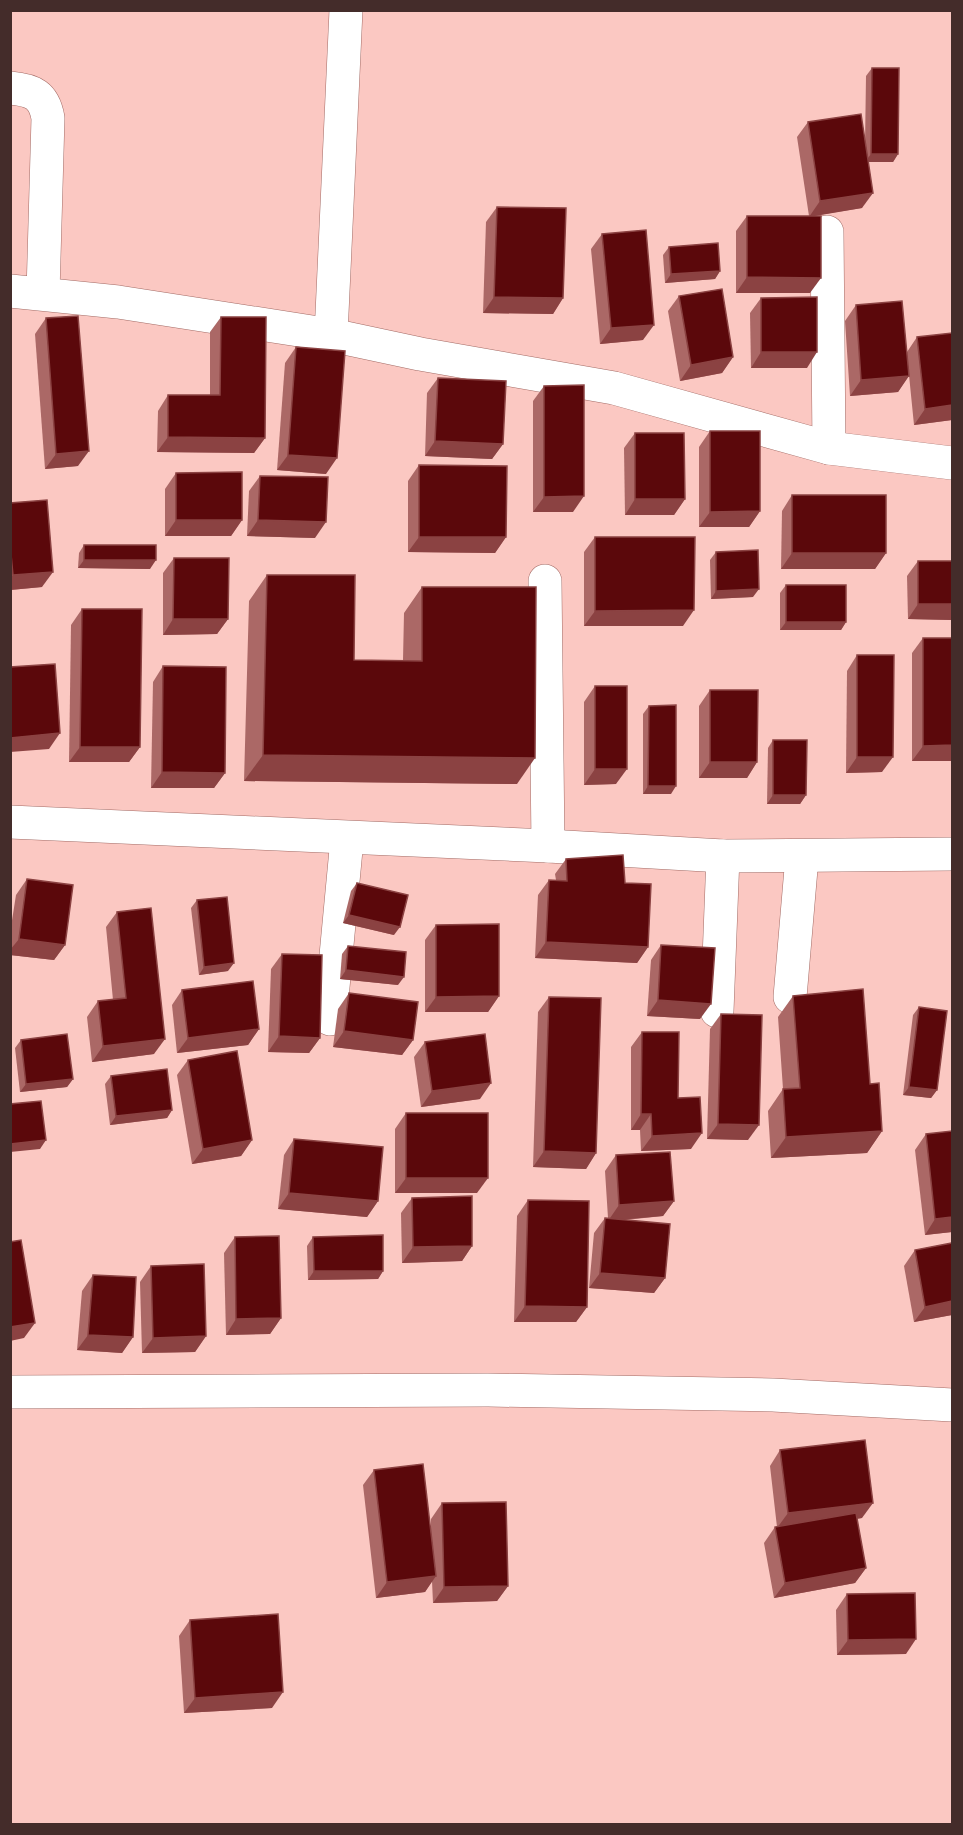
<svg xmlns="http://www.w3.org/2000/svg" width="963" height="1835" font-family="'Noto Serif',serif">
<rect width="100%" height="100%" fill="#fbc8c2"/>
<g fill="none" stroke-linecap="round" stroke-linejoin="round">
<g stroke="#a36b65" stroke-width="34">
<g id="minor">
<path d="M10,88C33,90 44,95 48,118L43,293"/>
<path d="M827,232L829,448"/>
<path d="M10,291L118,302L331,335L420,354L614,388L829,448L952,463"/>
<path d="M331,335L346,10"/>
<path d="M545,581L548,846"/>
<path d="M790,997L802,857"/>
<path d="M717,1011L723,856"/>
<path d="M330,1019L347,839"/>
<path d="M10,1392L488,1390L773,1395L952,1405"/>
</g>
</g>
<g stroke="#a36b65" stroke-width="34">
<path id="tertiary" d="M10,822L548,846L723,856L952,854"/>
</g>
<use href="#minor" stroke="#fff" stroke-width="33"/>
<use href="#tertiary" stroke="#fff" stroke-width="33"/>
</g>
<g fill="#ab6866">
<path d="M872,68L898,154L893,162H868L862,208L812,216L810,293H736V231L747,216H809L797,137L808,122L865,145L866,76Z"/>
<path d="M497,207L563,298L553,314L483,313L486,222Z"/>
<path d="M602,234L643,340L600,344L591,249Z"/>
<path d="M669,247L720,271L715,279L665,283L663,255Z"/>
<path d="M679,296L733,357L722,373L680,381L668,311Z"/>
<path d="M761,298L807,368H751L750,313Z"/>
<path d="M856,305L907,352L917,337L952,420L914,425L909,375L898,392L850,396L845,321Z"/>
<path d="M221,317L265,438L254,453L157,452L158,411L168,395H210V332Z"/>
<path d="M46,318L78,466L45,469L35,334Z"/>
<path d="M296,347L326,474L277,470L285,363Z"/>
<path d="M438,378L503,444L492,459L425,456L427,393Z"/>
<path d="M544,386L573,512H533V401Z"/>
<path d="M710,431L760,511L749,527H699V447Z"/>
<path d="M635,433L685,499L674,515H625L624,448Z"/>
<path d="M419,465L506,537L495,553L408,552V481Z"/>
<path d="M176,473L242,520L231,536H165V489Z"/>
<path d="M260,476L315,538L247,536L249,491Z"/>
<path d="M792,495L886,553L875,569H781L782,511Z"/>
<path d="M10,503L42,587L10,590Z"/>
<path d="M595,537L683,626H584V552Z"/>
<path d="M84,545L150,569L78,568L79,553Z"/>
<path d="M716,552L753,597L711,599L710,560Z"/>
<path d="M174,558L228,619L217,634L163,635V573Z"/>
<path d="M918,561H952V620L908,619L907,576Z"/>
<path d="M267,575L354,660H403L404,613L422,587L517,784L244,781L249,601Z"/>
<path d="M786,585L846,622L841,630H780V593Z"/>
<path d="M82,609L140,747L129,762H69L71,625Z"/>
<path d="M923,638H952V761H912V653Z"/>
<path d="M857,655L882,772L846,773L847,671Z"/>
<path d="M163,666L225,773L214,788H151L153,682Z"/>
<path d="M595,686L616,784L584,785V702Z"/>
<path d="M710,690L757,762L747,778H699V706Z"/>
<path d="M649,706L671,794H643V714Z"/>
<path d="M773,740L806,795L800,804H767L768,748Z"/>
<path d="M566,859L648,947L637,963L535,958L538,895L549,880H556L555,874Z"/>
<path d="M27,879L65,945L54,960L10,955V933L16,895Z"/>
<path d="M357,883L394,935L343,923L351,891Z"/>
<path d="M197,900L228,971L199,975L191,908Z"/>
<path d="M117,912L154,1054L92,1062L87,1017L98,1001L113,1000L106,927Z"/>
<path d="M436,925L499,996L488,1012H425V940Z"/>
<path d="M661,945L700,1019L647,1016L651,960Z"/>
<path d="M348,946L398,985L340,979L342,954Z"/>
<path d="M282,954L320,1038L309,1053L268,1052L271,969Z"/>
<path d="M182,990L259,1029L248,1045L177,1053L172,1005Z"/>
<path d="M349,993L413,1040L402,1055L333,1047L338,1009Z"/>
<path d="M793,996L870,1084L882,1131L867,1153L771,1158L768,1111L783,1089L778,1017Z"/>
<path d="M549,997L596,1153L586,1169L533,1167L538,1012Z"/>
<path d="M919,1007L937,1090L931,1098L903,1095L913,1015Z"/>
<path d="M721,1014L748,1140L707,1139L710,1029Z"/>
<path d="M642,1032L678,1098L691,1149L641,1151L640,1130H631V1047Z"/>
<path d="M21,1040L73,1079L67,1087L20,1092L15,1048Z"/>
<path d="M425,1042L480,1099L421,1107L414,1057Z"/>
<path d="M188,1060L252,1140L241,1156L192,1164L177,1075Z"/>
<path d="M111,1076L172,1110L167,1118L110,1125L105,1084Z"/>
<path d="M406,1113L477,1193H395V1129Z"/>
<path d="M926,1134L952,1232L925,1235L915,1150Z"/>
<path d="M294,1139L378,1201L367,1217L278,1209L284,1155Z"/>
<path d="M616,1155L674,1201L663,1216L625,1220L665,1278L654,1293L589,1288L594,1233L605,1218H608L605,1171Z"/>
<path d="M412,1198L472,1246L462,1261L402,1263L401,1213Z"/>
<path d="M528,1200L587,1307L576,1322H514L517,1216Z"/>
<path d="M235,1237L281,1318L270,1334L226,1335L224,1253Z"/>
<path d="M313,1237L383,1271L378,1279L308,1280L307,1246Z"/>
<path d="M952,1243V1315L914,1322L904,1266L915,1250Z"/>
<path d="M151,1266L206,1336L195,1352L142,1353L140,1282Z"/>
<path d="M93,1275L133,1337L122,1353L77,1350L82,1291Z"/>
<path d="M780,1450L862,1518L857,1519L866,1568L855,1583L774,1598L764,1543L775,1527H777L770,1466Z"/>
<path d="M374,1470L431,1538V1519L442,1503L508,1586L497,1601L433,1603L432,1581L425,1592L376,1598L363,1485Z"/>
<path d="M847,1594L906,1654L837,1655L836,1610Z"/>
<path d="M190,1620L272,1708L184,1713L179,1636Z"/>
</g>
<g fill="#8b4242">
<path d="M871,154H898L893,162H865Z"/>
<path d="M873,193L862,208L809,217L820,201Z"/>
<path d="M720,271L715,279L665,283L671,274Z"/>
<path d="M747,277L821,278L810,293H736Z"/>
<path d="M494,297L563,298L553,314L483,313Z"/>
<path d="M654,325L643,340L600,344L611,328Z"/>
<path d="M761,352H817L807,368H751Z"/>
<path d="M733,357L722,373L680,381L691,365Z"/>
<path d="M909,376L898,392L850,396L861,380Z"/>
<path d="M952,405V420L914,425L925,409Z"/>
<path d="M168,437L265,438L254,453L157,452Z"/>
<path d="M435,441L503,444L492,459L425,456Z"/>
<path d="M89,451L78,466L45,469L56,454Z"/>
<path d="M288,455L337,458L326,474L277,470Z"/>
<path d="M584,496L573,512H533L544,497Z"/>
<path d="M635,499H685L674,515H625Z"/>
<path d="M760,511L749,527H699L710,512Z"/>
<path d="M176,520H242L231,536H165Z"/>
<path d="M258,520L326,522L315,538L247,536Z"/>
<path d="M419,537H506L495,553L408,552Z"/>
<path d="M792,553H886L875,569H781Z"/>
<path d="M84,560H156L150,569L78,568Z"/>
<path d="M53,572L42,587L10,590V578L13,575Z"/>
<path d="M759,589L753,597L711,599L716,591Z"/>
<path d="M918,604H952V620L908,619Z"/>
<path d="M694,610L683,626H584L595,611Z"/>
<path d="M173,619H228L217,634L163,635Z"/>
<path d="M786,622H846L841,630H780Z"/>
<path d="M60,733L49,749L10,752V738Z"/>
<path d="M952,745V761H912L923,746Z"/>
<path d="M80,747H140L129,762H69Z"/>
<path d="M263,755L535,758L517,784L244,781Z"/>
<path d="M857,757H893L882,772L846,773Z"/>
<path d="M710,762H757L747,778H699Z"/>
<path d="M595,769H627L616,784L584,785Z"/>
<path d="M162,772L225,773L214,788H151Z"/>
<path d="M648,786H676L671,794H643Z"/>
<path d="M773,795H806L800,804H767Z"/>
<path d="M349,915L400,927L394,935L343,923Z"/>
<path d="M19,939L65,945L54,960L10,955V950Z"/>
<path d="M546,942L648,947L637,963L535,958Z"/>
<path d="M234,963L228,971L199,975L204,967Z"/>
<path d="M346,970L404,977L398,985L340,979Z"/>
<path d="M499,996L488,1012H425L436,997Z"/>
<path d="M658,1000L711,1004L700,1019L647,1016Z"/>
<path d="M259,1029L248,1045L177,1053L188,1038Z"/>
<path d="M344,1031L413,1040L402,1055L333,1047Z"/>
<path d="M279,1036L320,1038L309,1053L268,1052Z"/>
<path d="M165,1039L154,1054L92,1062L103,1046Z"/>
<path d="M73,1079L67,1087L20,1092L26,1084Z"/>
<path d="M491,1083L480,1099L421,1107L432,1091Z"/>
<path d="M909,1087L937,1090L931,1098L903,1095Z"/>
<path d="M172,1110L167,1118L110,1125L116,1116Z"/>
<path d="M641,1114H651L640,1130H631Z"/>
<path d="M718,1124L759,1125L748,1140L707,1139Z"/>
<path d="M882,1131L867,1153L771,1158L786,1137Z"/>
<path d="M702,1133L691,1149L641,1151L652,1136Z"/>
<path d="M46,1140L40,1149L10,1152V1144Z"/>
<path d="M252,1140L241,1156L192,1164L203,1149Z"/>
<path d="M544,1151L596,1153L586,1169L533,1167Z"/>
<path d="M406,1178H488L477,1193H395Z"/>
<path d="M289,1193L378,1201L367,1217L278,1209Z"/>
<path d="M674,1201L663,1216L608,1221L619,1205Z"/>
<path d="M952,1217V1232L925,1235L935,1219Z"/>
<path d="M472,1246L462,1261L402,1263L413,1247Z"/>
<path d="M314,1271H383L378,1279L308,1280Z"/>
<path d="M600,1273L665,1278L654,1293L589,1288Z"/>
<path d="M952,1301V1315L914,1322L925,1307Z"/>
<path d="M525,1306L587,1307L576,1322H514Z"/>
<path d="M281,1318L270,1334L226,1335L236,1319Z"/>
<path d="M35,1323L24,1338L10,1341V1327Z"/>
<path d="M88,1335L133,1337L122,1353L77,1350Z"/>
<path d="M206,1336L195,1352L142,1353L153,1338Z"/>
<path d="M873,1503L862,1518L777,1528L788,1513Z"/>
<path d="M866,1568L855,1583L774,1598L785,1583Z"/>
<path d="M436,1576L425,1592L376,1598L387,1582Z"/>
<path d="M508,1586L497,1601L433,1603L444,1587Z"/>
<path d="M916,1639L906,1654L837,1655L848,1640Z"/>
<path d="M283,1692L272,1708L184,1713L195,1698Z"/>
</g>
<g fill="#5b080b" stroke="#8b4242" stroke-width="1.5">
<path d="M872,68H899L898,154H871Z"/>
<path d="M861,114L873,193L820,201L808,122Z"/>
<path d="M497,207L566,208L563,298L494,297Z"/>
<path d="M747,216H821V278L747,277Z"/>
<path d="M646,230L654,325L611,328L602,234Z"/>
<path d="M718,243L720,271L671,274L669,247Z"/>
<path d="M722,289L733,357L691,365L679,296Z"/>
<path d="M817,297V352H761V298Z"/>
<path d="M902,301L909,376L861,380L856,305Z"/>
<path d="M78,316L89,451L56,454L46,318Z"/>
<path d="M221,317H266L265,438L168,437V395H220Z"/>
<path d="M952,333V405L925,409L917,337Z"/>
<path d="M296,347L345,351L337,458L288,455Z"/>
<path d="M438,378L506,381L503,444L435,441Z"/>
<path d="M584,385V496L544,497V386Z"/>
<path d="M710,431H760V511L710,512Z"/>
<path d="M635,433H684L685,499H635Z"/>
<path d="M419,465L507,466L506,537H419Z"/>
<path d="M242,472V520H176V473Z"/>
<path d="M260,476L328,477L326,522L258,520Z"/>
<rect x="792" y="495" width="94" height="58"/>
<path d="M47,500L53,572L13,575L10,544V503Z"/>
<path d="M595,537H695L694,610L595,611Z"/>
<rect x="84" y="545" width="72" height="15"/>
<path d="M758,550L759,589L716,591V552Z"/>
<path d="M174,558H229L228,619H173Z"/>
<rect x="918" y="561" width="34" height="43"/>
<path d="M267,575H355L354,660L422,661V587H536L535,758L263,755Z"/>
<rect x="786" y="585" width="60" height="37"/>
<path d="M82,609H142L140,747H80Z"/>
<path d="M923,638H952V745L923,746Z"/>
<path d="M857,655H894L893,757H857Z"/>
<path d="M55,664L60,733L10,738V667Z"/>
<path d="M163,666L226,667L225,773L162,772Z"/>
<rect x="595" y="686" width="32" height="83"/>
<path d="M710,690H758L757,762H710Z"/>
<path d="M676,705V786H648L649,706Z"/>
<path d="M773,740H807L806,795H773Z"/>
<path d="M623,855L625,883L651,884L648,947L546,942L549,880L567,881L566,859Z"/>
<path d="M27,879L73,885L65,945L19,939Z"/>
<path d="M357,883L408,895L400,927L349,915Z"/>
<path d="M227,897L234,963L204,967L197,900Z"/>
<path d="M151,908L165,1039L103,1046L98,1001L126,998L117,912Z"/>
<path d="M499,924V996L436,997V925Z"/>
<path d="M661,945L715,948L711,1004L658,1000Z"/>
<path d="M348,946L406,952L404,977L346,970Z"/>
<path d="M282,954L322,955L320,1038L279,1036Z"/>
<path d="M253,981L259,1029L188,1038L182,990Z"/>
<path d="M863,989L870,1084L879,1083L882,1131L786,1137L783,1089L800,1088L793,996Z"/>
<path d="M349,993L418,1002L413,1040L344,1031Z"/>
<path d="M549,997L601,998L596,1153L544,1151Z"/>
<path d="M919,1007L947,1011L937,1090L909,1087Z"/>
<path d="M721,1014L762,1015L759,1125L718,1124Z"/>
<path d="M642,1032H679L678,1098L700,1097L702,1133L652,1136L651,1114H641Z"/>
<path d="M67,1034L73,1079L26,1084L21,1040Z"/>
<path d="M485,1034L491,1083L432,1091L425,1042Z"/>
<path d="M237,1051L252,1140L203,1149L188,1060Z"/>
<path d="M167,1069L172,1110L116,1116L111,1076Z"/>
<path d="M41,1101L46,1140L10,1144V1104Z"/>
<rect x="406" y="1113" width="82" height="65"/>
<path d="M952,1131V1217L935,1219L926,1134Z"/>
<path d="M294,1139L383,1147L378,1201L289,1193Z"/>
<path d="M670,1152L674,1201L619,1205L616,1155Z"/>
<path d="M472,1196V1246L413,1247L412,1198Z"/>
<path d="M528,1200L589,1201L587,1307L525,1306Z"/>
<path d="M605,1218L670,1224L665,1278L600,1273Z"/>
<path d="M383,1235V1271H314L313,1237Z"/>
<path d="M279,1236L281,1318L236,1319L235,1237Z"/>
<path d="M21,1240L35,1323L10,1327V1242Z"/>
<path d="M952,1243V1301L925,1307L915,1250Z"/>
<path d="M204,1264L206,1336L153,1338L151,1266Z"/>
<path d="M93,1275L136,1277L133,1337L88,1335Z"/>
<path d="M865,1440L873,1503L788,1513L780,1450Z"/>
<path d="M423,1464L436,1576L387,1582L374,1470Z"/>
<path d="M506,1502L508,1586L444,1587L442,1503Z"/>
<path d="M856,1513L866,1568L785,1583L775,1527Z"/>
<path d="M915,1593L916,1639L848,1640L847,1594Z"/>
<path d="M278,1614L283,1692L195,1698L190,1620Z"/>
</g>
<rect width="963" height="1835" fill="none" stroke="#442c2a" stroke-width="24"/>
</svg>
